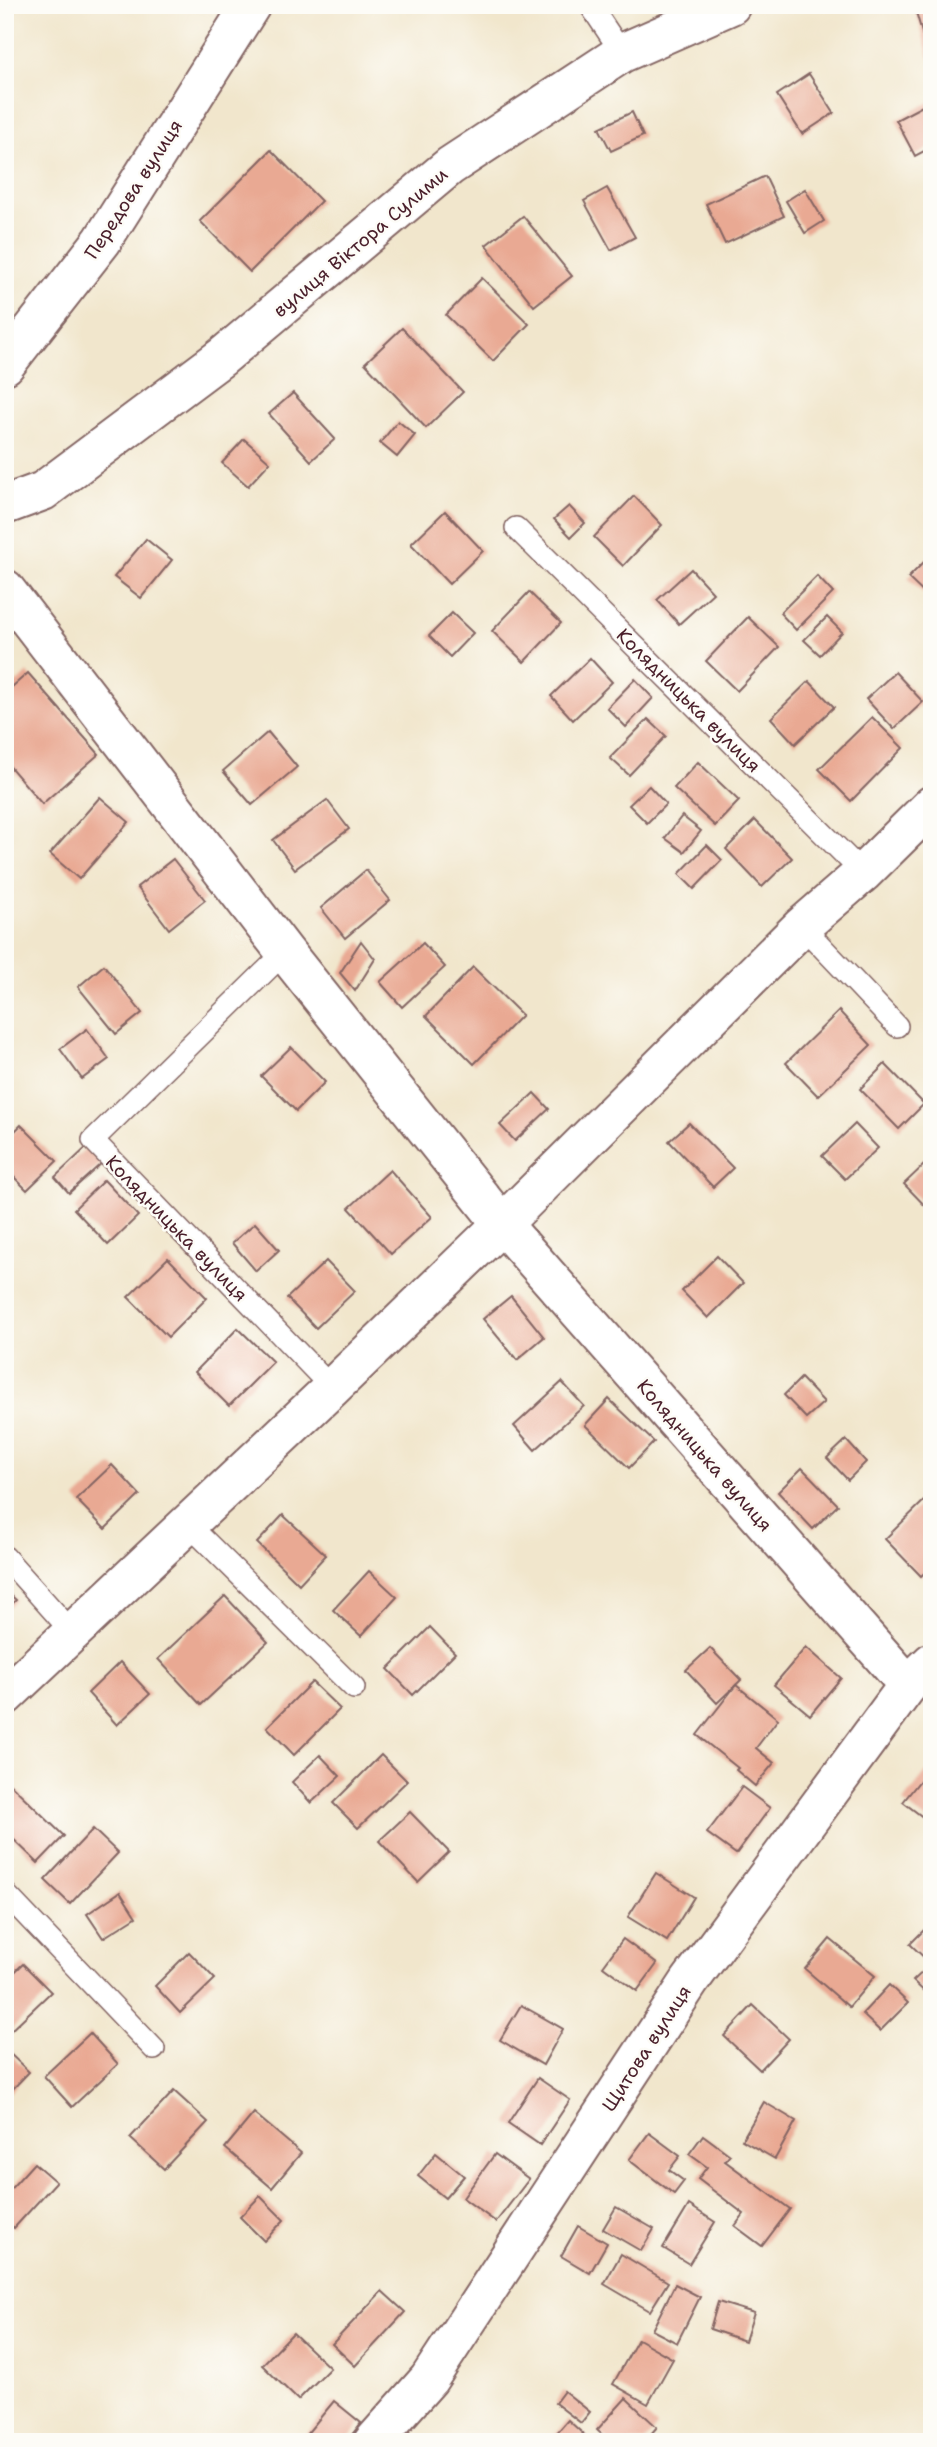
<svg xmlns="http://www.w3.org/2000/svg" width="937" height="2447" font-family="'Shantell Sans',sans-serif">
<rect width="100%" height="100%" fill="#fdfcf7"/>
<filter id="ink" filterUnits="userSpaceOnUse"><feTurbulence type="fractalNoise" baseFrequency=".0143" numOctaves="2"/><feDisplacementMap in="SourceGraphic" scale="14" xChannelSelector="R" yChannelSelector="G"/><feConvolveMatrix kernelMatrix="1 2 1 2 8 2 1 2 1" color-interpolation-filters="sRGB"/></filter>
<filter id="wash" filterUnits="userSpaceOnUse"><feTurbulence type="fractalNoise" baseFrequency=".00686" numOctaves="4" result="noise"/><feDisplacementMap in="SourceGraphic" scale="28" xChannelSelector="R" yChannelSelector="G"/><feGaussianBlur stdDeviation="1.57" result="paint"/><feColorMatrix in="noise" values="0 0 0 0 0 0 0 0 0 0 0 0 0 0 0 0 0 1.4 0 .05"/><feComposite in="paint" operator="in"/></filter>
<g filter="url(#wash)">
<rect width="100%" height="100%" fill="#f1e6cc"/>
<g id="blocks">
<g fill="#e9a993">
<path d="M914,5H932V64H931Z"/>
<path d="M809,74L834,113L802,134L777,95Z"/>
<path d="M932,101V147L915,156L896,120Z"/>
<path d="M632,112L643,136L611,151L599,128Z"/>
<path d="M271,150L321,201L250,272L200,221Z"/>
<path d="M765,176L784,216L725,244L706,204Z"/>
<path d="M607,188L635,237L611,250L584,201Z"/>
<path d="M805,189L824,221L805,233L786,201Z"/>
<path d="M523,216L572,276L534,306L486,245Z"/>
<path d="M482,278L529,324L493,361L446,315Z"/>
<path d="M402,328L463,392L426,428L365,363Z"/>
<path d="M293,393L335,439L311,461L269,414Z"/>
<path d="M398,421L415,435L397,457L380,443Z"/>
<path d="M244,439L270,462L248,486L222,463Z"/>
<path d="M634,496L662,525L623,566L594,537Z"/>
<path d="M569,506L585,523L571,537L554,519Z"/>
<path d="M445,511L483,551L449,584L411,544Z"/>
<path d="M146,539L172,560L141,598L114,577Z"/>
<path d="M932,554V601L908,578Z"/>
<path d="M691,569L713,593L679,624L657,600Z"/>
<path d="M817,576L833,593L796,630L780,613Z"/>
<path d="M529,592L561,623L524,662L492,631Z"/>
<path d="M452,613L473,633L450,657L429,636Z"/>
<path d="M748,617L779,647L737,691L706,661Z"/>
<path d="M827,617L842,632L820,655L804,640Z"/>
<path d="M590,658L612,682L573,720L551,696Z"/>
<path d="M895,672L923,702L894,729L866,699Z"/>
<path d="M28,673L99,754L42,804L5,761V693Z"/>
<path d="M635,679L653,698L626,727L607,708Z"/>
<path d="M809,681L834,707L795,744L771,718Z"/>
<path d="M872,717L903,748L851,801L819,769Z"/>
<path d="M648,719L666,736L629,775L610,758Z"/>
<path d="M268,732L297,767L252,805L223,771Z"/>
<path d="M698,762L739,801L715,826L674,788Z"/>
<path d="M649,786L666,804L647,823L629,805Z"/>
<path d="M100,797L129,822L79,879L50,854Z"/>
<path d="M327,800L349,829L295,869L273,840Z"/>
<path d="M682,816L701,831L684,852L665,838Z"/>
<path d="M755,820L792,858L762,887L726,849Z"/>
<path d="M707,845L722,860L694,889L679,874Z"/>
<path d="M173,859L205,900L169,929L137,887Z"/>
<path d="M366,870L390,900L345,938L321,908Z"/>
<path d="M361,941L375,959L355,991L340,973Z"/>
<path d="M423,943L445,967L402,1007L380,982Z"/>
<path d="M104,965L142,1013L116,1034L78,987Z"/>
<path d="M473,967L522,1015L474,1064L426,1016Z"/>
<path d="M839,1011L871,1045L818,1096L786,1063Z"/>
<path d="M87,1029L109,1059L82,1079L60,1049Z"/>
<path d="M291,1047L325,1082L296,1111L261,1076Z"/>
<path d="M885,1064L924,1104L899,1129L860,1089Z"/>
<path d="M534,1093L549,1109L515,1141L500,1125Z"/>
<path d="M689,1123L733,1168L713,1187L669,1141Z"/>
<path d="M855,1124L878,1148L845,1179L822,1156Z"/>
<path d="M21,1125L57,1161L27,1190L5,1168V1141Z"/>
<path d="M88,1146L103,1162L69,1193L55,1177Z"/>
<path d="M927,1162L932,1166V1213L904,1184Z"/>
<path d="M390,1170L432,1217L391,1254L349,1208Z"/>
<path d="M104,1180L138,1216L108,1245L74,1209Z"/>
<path d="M255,1223L279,1250L256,1271L232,1243Z"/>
<path d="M717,1256L743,1283L708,1318L682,1291Z"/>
<path d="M168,1258L207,1298L168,1337L128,1297Z"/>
<path d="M326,1261L355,1291L316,1328L287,1298Z"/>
<path d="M511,1296L544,1337L517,1360L483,1319Z"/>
<path d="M238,1328L273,1362L229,1406L195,1372Z"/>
<path d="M801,1378L824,1402L806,1418L784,1395Z"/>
<path d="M562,1382L584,1406L535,1450L514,1426Z"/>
<path d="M609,1399L654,1442L629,1468L585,1425Z"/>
<path d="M846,1440L866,1462L848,1480L827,1458Z"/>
<path d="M112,1465L140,1495L105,1529L76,1499Z"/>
<path d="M802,1468L838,1505L813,1529L778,1492Z"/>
<path d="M932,1493V1566L921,1576L885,1539Z"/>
<path d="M283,1515L326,1555L299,1584L257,1543Z"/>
<path d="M369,1571L397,1597L361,1636L333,1610Z"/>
<path d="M5,1590L16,1600L5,1611Z"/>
<path d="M225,1596L268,1642L201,1705L158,1659Z"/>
<path d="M430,1627L455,1653L413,1695L388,1669Z"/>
<path d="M806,1647L841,1678L810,1715L774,1685Z"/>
<path d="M710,1648L741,1680L717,1703L686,1670Z"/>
<path d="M120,1662L150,1694L117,1725L88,1693Z"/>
<path d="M312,1682L340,1709L294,1755L267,1727Z"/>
<path d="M736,1685L778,1719L756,1748L774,1763L755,1786L736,1770L738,1768L697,1735Z"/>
<path d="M320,1755L340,1776L311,1803L292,1782Z"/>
<path d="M381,1755L407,1781L358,1828L333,1803Z"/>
<path d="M929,1769L932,1771V1824L903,1802Z"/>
<path d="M5,1779L64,1836L38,1863L5,1831Z"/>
<path d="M742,1787L770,1808L736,1854L707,1833Z"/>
<path d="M410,1812L449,1852L418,1882L379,1841Z"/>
<path d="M93,1829L118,1853L70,1904L45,1880Z"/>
<path d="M656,1873L694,1897L667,1941L628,1917Z"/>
<path d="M120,1892L136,1917L103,1938L87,1914Z"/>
<path d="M930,1924L932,1925V1999L913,1981L931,1964L910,1944Z"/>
<path d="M623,1939L657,1964L637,1991L603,1966Z"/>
<path d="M830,1939L875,1976L849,2007L805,1969Z"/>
<path d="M189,1952L215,1979L180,2013L155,1986Z"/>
<path d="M23,1964L51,1992L8,2033L5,2030V1981Z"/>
<path d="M889,1985L908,2003L880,2031L862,2014Z"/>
<path d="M521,2005L563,2029L543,2065L500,2040Z"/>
<path d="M753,2005L789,2039L760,2070L724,2036Z"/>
<path d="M90,2033L118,2064L72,2107L44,2076Z"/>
<path d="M5,2049L29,2072L7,2095L5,2094Z"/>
<path d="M538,2078L570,2100L540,2145L508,2123Z"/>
<path d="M174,2091L208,2122L164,2169L130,2138Z"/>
<path d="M764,2102L796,2121L775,2159L742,2140Z"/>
<path d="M254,2113L301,2153L272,2188L225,2148Z"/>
<path d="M649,2133L680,2156L669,2170L684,2181L674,2194L629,2160Z"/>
<path d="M703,2135L730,2155L725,2161L790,2209L762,2246L735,2226L744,2214L698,2179L707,2167L689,2154Z"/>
<path d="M436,2153L464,2176L445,2198L418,2176Z"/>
<path d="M495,2154L529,2179L496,2222L463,2198Z"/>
<path d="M34,2163L56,2182L14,2228L5,2220V2195Z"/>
<path d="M260,2196L284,2220L264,2241L240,2217Z"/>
<path d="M689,2205L715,2222L689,2264L663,2248Z"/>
<path d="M616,2207L654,2229L641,2251L603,2229Z"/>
<path d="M578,2226L607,2243L590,2273L561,2256Z"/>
<path d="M621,2254L668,2282L650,2311L604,2284Z"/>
<path d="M675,2284L700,2297L677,2343L652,2330Z"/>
<path d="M382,2291L405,2312L355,2366L332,2344Z"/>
<path d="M718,2302L754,2313L745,2341L710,2329Z"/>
<path d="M293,2333L330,2368L298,2400L262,2365Z"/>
<path d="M638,2339L673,2359L648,2404L613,2384Z"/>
<path d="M564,2391L590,2412L581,2423L555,2403Z"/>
<path d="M626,2398L657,2427L644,2442H610L597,2430Z"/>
<path d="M334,2401L361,2423L346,2442H300Z"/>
<path d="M568,2420L592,2442H549Z"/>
</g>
</g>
</g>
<g filter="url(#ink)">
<use href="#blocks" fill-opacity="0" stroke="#846563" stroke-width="2"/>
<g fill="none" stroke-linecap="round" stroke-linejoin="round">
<g stroke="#846563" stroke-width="24">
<g id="lane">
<path d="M590,5L622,53"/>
<path d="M516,528L863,873"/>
<path d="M802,926L897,1026"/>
<path d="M285,952L93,1140L332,1388"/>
<path d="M188,1524L354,1688"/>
<path d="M5,1557L73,1633"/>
<path d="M5,1893L154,2049"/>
</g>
</g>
<g stroke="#846563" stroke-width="42">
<g id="street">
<path d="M5,505L43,491L222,357L450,166L622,53L731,5"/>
<path d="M908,1685L932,1662"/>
<path d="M5,1696L332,1388L502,1224L802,926L863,873L932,805"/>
</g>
</g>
<g stroke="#846563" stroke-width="42">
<g id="secondary">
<path d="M5,365L102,241L251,5"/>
<path d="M5,589L285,952L502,1224L908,1685L690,1981L429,2379L373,2442"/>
</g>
</g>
<use href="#lane" stroke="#fff" stroke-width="21"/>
<use href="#street" stroke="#fff" stroke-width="38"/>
<use href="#secondary" stroke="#fff" stroke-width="38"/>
</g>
</g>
<g text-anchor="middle" stroke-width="5" stroke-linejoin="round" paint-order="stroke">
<g font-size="19" fill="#4a1f2b" stroke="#fdfcf7">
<text transform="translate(133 189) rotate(-57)" y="7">Передова вулиця</text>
<text transform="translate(360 242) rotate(-40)" y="7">вулиця Віктора Сулими</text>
<text transform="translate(689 700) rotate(45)" y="7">Колядницька вулиця</text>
<text transform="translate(177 1228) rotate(46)" y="7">Колядницька вулиця</text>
<text transform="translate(705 1455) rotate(49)" y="7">Колядницька вулиця</text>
<text transform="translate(646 2048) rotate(-57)" y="7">Щитова вулиця</text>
</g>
</g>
<rect width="937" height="2447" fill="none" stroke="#fdfcf7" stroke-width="28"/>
</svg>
